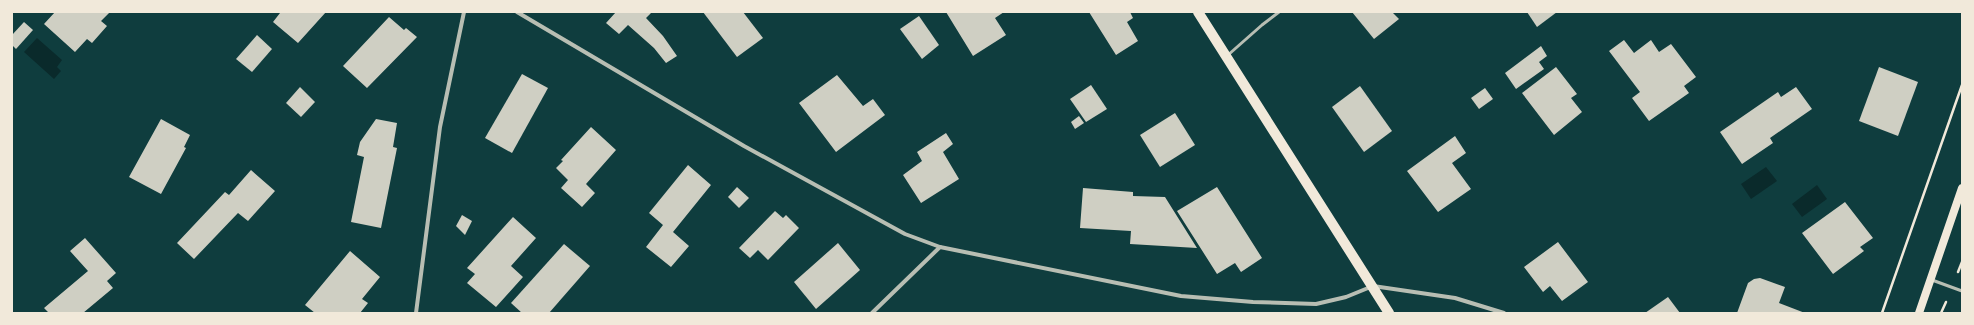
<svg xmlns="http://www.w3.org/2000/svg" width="1974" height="325" font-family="Raleway,sans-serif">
<rect width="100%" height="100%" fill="#0f3d3e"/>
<g fill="#0a2a2b">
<path d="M37,38L62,60L57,67L61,71L54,79L24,52Z"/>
<path d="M1766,167L1777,181L1751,199L1741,184Z"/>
<path d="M1817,185L1827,199L1802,217L1792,204Z"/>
</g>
<g fill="#cfcfc3">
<path d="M55,12H110L101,21L107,26L92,43L87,39L75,52L44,24Z"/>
<path d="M279,12H326L298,43L273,22L280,13Z"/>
<path d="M616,12H650L651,13L646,18L663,36L677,56L666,63L654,48L628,25L619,34L606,23Z"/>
<path d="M703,12H743L763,38L737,57Z"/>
<path d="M946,12H1004L995,18L1006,35L973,56Z"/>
<path d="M1089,12H1130L1133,18L1127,22L1138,41L1116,55Z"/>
<path d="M1352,12H1392L1399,19L1374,39Z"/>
<path d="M1527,12H1557L1537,27Z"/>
<path d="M919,16L939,45L922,59L900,29Z"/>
<path d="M389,17L404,30L406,28L417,37L367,88L343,66Z"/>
<path d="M24,22L33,30L16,49L12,45V35Z"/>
<path d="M257,35L272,49L252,72L236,59Z"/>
<path d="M1624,40L1634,53L1651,40L1659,52L1671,44L1696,77L1684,86L1689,93L1649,121L1632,98L1640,92L1609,51Z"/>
<path d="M1541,46L1547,56L1539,62L1544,69L1516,89L1505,73Z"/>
<path d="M1556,67L1577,94L1571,98L1582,112L1554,135L1522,93Z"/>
<path d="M1879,67L1918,82L1898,136L1859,121Z"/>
<path d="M522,74L548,88L512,153L485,138Z"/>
<path d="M837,75L863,106L873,99L885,115L836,152L799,103Z"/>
<path d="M1091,85L1107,109L1086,122L1070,99Z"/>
<path d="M1360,86L1392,131L1364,152L1332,107Z"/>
<path d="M300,87L315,102L301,117L286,103Z"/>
<path d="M1796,87L1812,109L1770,138L1773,143L1742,164L1720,132L1778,92L1781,97Z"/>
<path d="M1485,88L1493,99L1479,109L1471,98Z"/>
<path d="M1175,113L1195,145L1160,167L1140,135Z"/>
<path d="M1079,116L1084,123L1075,129L1071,122Z"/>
<path d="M161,119L190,135L184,147L186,148L161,194L129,177Z"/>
<path d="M376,119L397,123L393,147L397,148L381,228L351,222L364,157L357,155L360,142Z"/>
<path d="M591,127L616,150L586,184L595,193L582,207L561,188L568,180L556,168L563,161L561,160Z"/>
<path d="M946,133L953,144L943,152L959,179L921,203L903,175L922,161L917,152Z"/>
<path d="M1455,136L1466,153L1452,163L1471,189L1438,212L1407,171Z"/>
<path d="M688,165L711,185L673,232L689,246L671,267L646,247L663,225L649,213Z"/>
<path d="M251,170L275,191L248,221L238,213L194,259L177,243L225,192L229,195Z"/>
<path d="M737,187L749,198L739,208L728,197Z"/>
<path d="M1217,187L1262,258L1241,272L1235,263L1217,274L1177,211Z"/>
<path d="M1083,188L1133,192V196L1165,197L1197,248L1130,244L1131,231L1080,228Z"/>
<path d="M1845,202L1873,238L1860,247L1864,251L1833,274L1802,233Z"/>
<path d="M775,211L783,218L786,215L799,228L768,260L758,250L750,258L739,248Z"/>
<path d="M462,215L472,221L465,235L456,226Z"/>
<path d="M513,217L536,238L511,266L523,277L496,307L467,283L475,274L467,268Z"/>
<path d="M85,238L116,273L107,281L113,288L83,313H49L44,308L88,271L70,251Z"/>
<path d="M1558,242L1588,282L1562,301L1550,286L1543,292L1524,267Z"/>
<path d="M838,243L860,270L816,309L794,282Z"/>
<path d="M564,244L590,266L549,313H522L511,303Z"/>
<path d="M350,251L380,277L362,299L368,303L360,313H315L305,305Z"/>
<path d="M1760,278L1785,287L1779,303L1805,313H1737L1748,283L1754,279Z"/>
<path d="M1668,297L1680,313H1645Z"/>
</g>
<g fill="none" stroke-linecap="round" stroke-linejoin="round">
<g stroke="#f1e9da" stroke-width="2.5">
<path d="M1958,272L1962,262"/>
<path d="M1882,313L1962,85"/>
<path d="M1941,313L1946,302"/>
</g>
<g stroke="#b8beb3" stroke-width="3">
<path d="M1228,55L1262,25L1279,12"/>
<path d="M1932,280L1962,291"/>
</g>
<g stroke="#b8beb3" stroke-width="4">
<path d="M517,12L744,146L905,234L940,247L1181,296L1253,302L1316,304L1346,297L1373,286L1455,298L1504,313"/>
<path d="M416,313L440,127L464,12"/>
<path d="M872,313L940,247"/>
</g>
<path stroke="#f1e9da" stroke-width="8" d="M1919,313L1962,188"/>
<path stroke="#f1e9da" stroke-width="10" d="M1198,12L1389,313"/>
</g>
<rect width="1974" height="325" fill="none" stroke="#f1e9da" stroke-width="26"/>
</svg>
